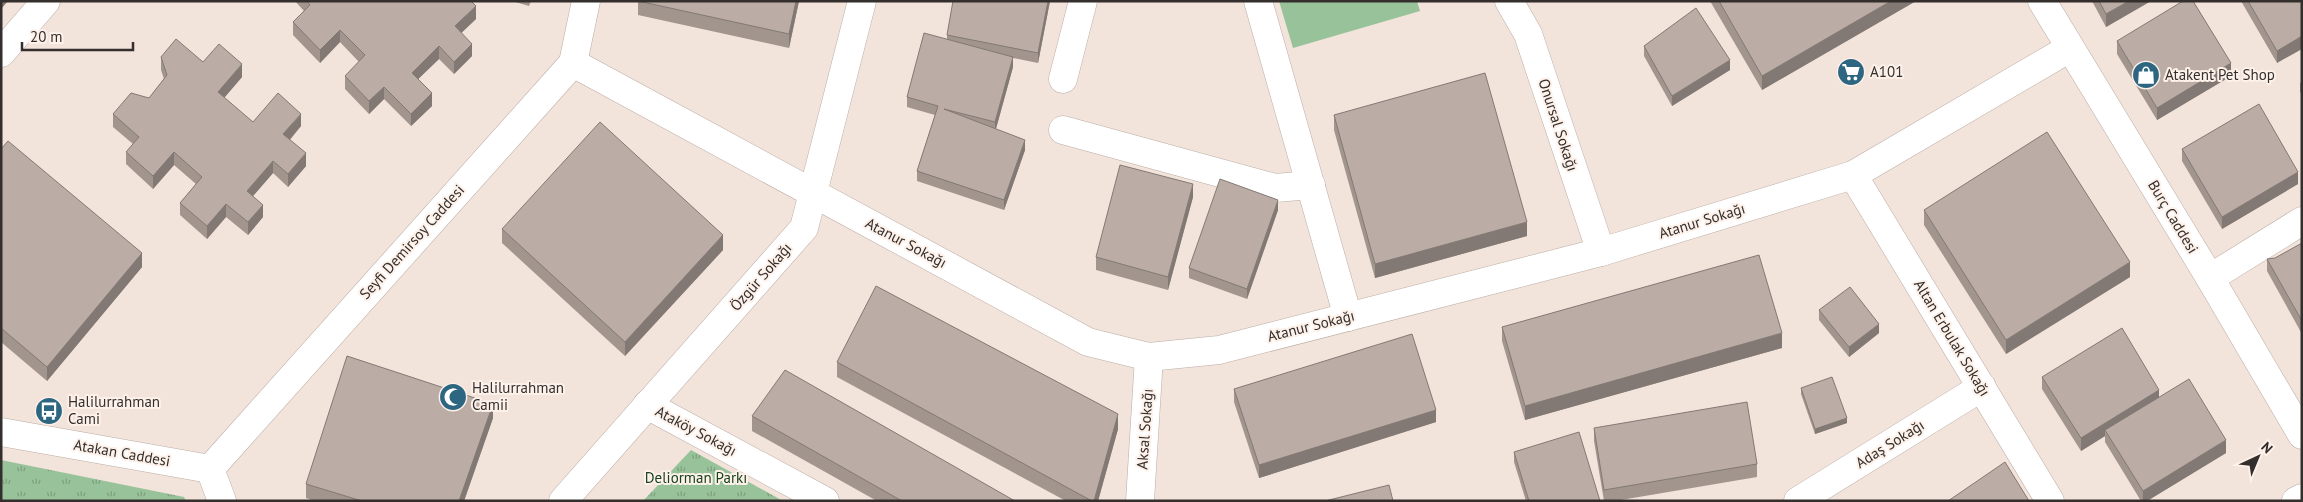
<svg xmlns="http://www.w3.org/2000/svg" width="2303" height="502" font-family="'PT Sans',sans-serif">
<defs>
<pattern id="park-tufts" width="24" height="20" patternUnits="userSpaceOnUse" patternTransform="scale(1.25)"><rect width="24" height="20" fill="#98c39a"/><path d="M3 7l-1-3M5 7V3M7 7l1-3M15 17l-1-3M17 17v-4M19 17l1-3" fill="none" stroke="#7d9f7e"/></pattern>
</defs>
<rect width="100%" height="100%" fill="#f2e3db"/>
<g fill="url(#park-tufts)">
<path d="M691,450L783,501H643Z"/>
<path d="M1,460L184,497L186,501H1Z"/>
</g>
<path fill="#98c39a" d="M1279,1H1417L1420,11L1293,48Z"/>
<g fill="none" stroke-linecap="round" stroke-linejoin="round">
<g stroke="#bbada5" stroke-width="29">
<g id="minor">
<path d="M1258,1L1348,317"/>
<path d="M1509,1L1528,34L1601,252"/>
<path d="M2042,1L2210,278L2302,435"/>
<path d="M1,53L46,1"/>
<path d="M573,63L1088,342L1149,357L1219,350L1601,252L1853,175L2070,48"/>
<path d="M1063,79L1083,1"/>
<path d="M1063,130L1275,188L1311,185"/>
<path d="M1853,175L2050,501"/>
<path d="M2210,278L2302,221"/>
<path d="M647,405L825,501"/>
<path d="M1,432L210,469"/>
<path d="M210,469L573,63L586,1"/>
<path d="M210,469L222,501"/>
<path d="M563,501L804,228L862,1"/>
<path d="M1140,501L1149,357"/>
<path d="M1798,501L1982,387"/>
<path d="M2296,501L2302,498"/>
</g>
</g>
<use href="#minor" stroke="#fff" stroke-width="28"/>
</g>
<g fill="#a1958e">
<path d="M295,1H428L476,19L461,33L472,56L454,74L439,59L418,79L432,106L411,126L384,99L369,114L345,89V76L359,62L340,42L320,63L293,35V22L304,11Z"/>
<path d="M512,1H531L529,6Z"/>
<path d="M638,1H799L789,48L638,15Z"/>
<path d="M1050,1L1038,63L1013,58V67L996,129L1025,150L1004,210L917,181V171L935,115L907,107V97L947,39V35Z"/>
<path d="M1710,1H1916L1762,90Z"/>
<path d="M2092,1H2151L2106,27Z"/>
<path d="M2241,1H2302L2277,63Z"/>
<path d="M2117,41L2231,76L2157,120L2117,54Z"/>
<path d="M1644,46L1730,70L1672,106L1644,56Z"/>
<path d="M161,57L203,62L242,77L224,98L253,122L301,126L290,140L306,166L288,187L273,173L253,196L263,217L248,235L226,217L207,239L180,215V203L196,184L174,165L153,189L126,164V152L133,144L113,127V114L149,98L164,79L161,70Z"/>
<path d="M2302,82V95L2300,92V83Z"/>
<path d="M1334,115L1527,236L1375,278L1334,130Z"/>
<path d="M1,149L142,267L47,381L1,342Z"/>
<path d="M2182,149L2298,184L2222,229L2182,161Z"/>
<path d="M1193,197L1168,290L1096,270V257Z"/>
<path d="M1278,210L1247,299L1189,278V268Z"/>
<path d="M1924,210L2130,277L2006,354L1924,225Z"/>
<path d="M502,229L723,250L625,356L502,243Z"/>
<path d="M2302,243V334L2267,271V259L2275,258Z"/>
<path d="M1819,310L1879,333L1849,357L1819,320Z"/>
<path d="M1502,327L1782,348L1525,420L1502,341Z"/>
<path d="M837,362L1118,429L1098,501H1066L837,377Z"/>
<path d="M2042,377L2159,397L2226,453L2147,501H2141L2105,442V436L2081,451L2042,389Z"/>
<path d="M1801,388L1847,423L1815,434L1801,394Z"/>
<path d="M1234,389L1436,422L1259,478L1234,402Z"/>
<path d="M752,416L1015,501H877L752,431Z"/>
<path d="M493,418L464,501H314L306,498V484Z"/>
<path d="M1594,428L1757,464V477L1615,501H1604L1594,441Z"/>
<path d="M1514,452L1600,501H1526L1514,462Z"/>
</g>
<g fill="#837974">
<path d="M1,1H8L1,9Z"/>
<path d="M796,1H799L789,48V34Z"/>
<path d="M1048,1H1050L1038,63V53Z"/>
<path d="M1891,1H1916L1762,90V76Z"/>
<path d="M2129,1H2151L2106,27V14Z"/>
<path d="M476,6V19L455,39V26Z"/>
<path d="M340,30V42L320,63V50Z"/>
<path d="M2302,36V49L2277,63V51Z"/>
<path d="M472,44V56L454,74V62Z"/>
<path d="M439,46V59L412,85V73Z"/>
<path d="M1013,57V67L995,132V122Z"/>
<path d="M1730,60V70L1672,106V96Z"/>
<path d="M2231,63V76L2157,120V108Z"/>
<path d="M242,64V77L218,105V92Z"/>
<path d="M384,87V99L369,114V101Z"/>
<path d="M432,93V106L411,126V114Z"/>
<path d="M301,114V126L283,147V134Z"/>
<path d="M1025,140V150L1004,210V200Z"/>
<path d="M174,152V165L153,189V176Z"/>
<path d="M306,153V166L288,187V174Z"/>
<path d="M273,161V173L247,203V191Z"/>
<path d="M2298,172V184L2222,229V217Z"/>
<path d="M1193,184V197L1168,290V277Z"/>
<path d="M1278,200V210L1247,299V289Z"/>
<path d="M226,204V217L207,239V226Z"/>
<path d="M263,205V217L248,235V222Z"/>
<path d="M1527,222V236L1375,278V264Z"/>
<path d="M723,235V250L625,356V342Z"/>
<path d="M142,253V267L47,381V367Z"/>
<path d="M2130,262V277L2006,354V340Z"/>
<path d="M1879,324V333L1849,357V347Z"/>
<path d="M1782,333V348L1525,420V406Z"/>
<path d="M2159,390V403L2105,430V436L2081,451V438Z"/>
<path d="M493,404V418L464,501H459Z"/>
<path d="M1436,410V422L1259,478V465Z"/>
<path d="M1118,414V429L1098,501H1094Z"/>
<path d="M1847,418V423L1815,434V429Z"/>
<path d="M2226,440V453L2147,501H2143V491Z"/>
</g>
<g fill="#bbada5" stroke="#837974">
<path d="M307,1H471L476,6L455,26L472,44L454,62L439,46L412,73L432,93L411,114L384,87L369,101L345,76L365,55L340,30L320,50L293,22L310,5Z"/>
<path d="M638,1H796L789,34Z"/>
<path d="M953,1H1048L1038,53L947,35Z"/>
<path d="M1719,1H1891L1762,76Z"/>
<path d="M2099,1H2129L2106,14Z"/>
<path d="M2183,1H2193L2231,63L2157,108L2117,41Z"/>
<path d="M2248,1H2302V36L2277,51Z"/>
<path d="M1696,8L1730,60L1672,96L1644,46Z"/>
<path d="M924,33L1013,57L995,122L944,109L1025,140L1004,200L917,171L938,106L907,97Z"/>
<path d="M176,39L203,62L219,44L242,64L218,92L253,122L278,93L301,114L283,134L306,153L288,174L273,161L247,191L263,205L248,222L226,204L207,226L180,203L202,177L174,152L153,176L126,152L139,137L113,114L131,93L149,98L167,75L161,57Z"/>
<path d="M1485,73L1527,222L1375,264L1334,115Z"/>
<path d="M2259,104L2298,172L2222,217L2182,149Z"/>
<path d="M600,122L723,235L625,342L502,229Z"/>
<path d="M2047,132L2130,262L2006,340L1924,210Z"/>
<path d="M8,141L142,253L47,367L1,328V149Z"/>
<path d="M1120,165L1193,184L1168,277L1096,257Z"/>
<path d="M1220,179L1278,200L1247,289L1189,268Z"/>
<path d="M2302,243V321L2267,259L2275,258Z"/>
<path d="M1759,255L1782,333L1525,406L1502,327Z"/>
<path d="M876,286L1118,414L1094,501H1092L837,362Z"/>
<path d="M1850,287L1879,324L1849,347L1819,310Z"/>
<path d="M2122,328L2159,390L2081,438L2042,377Z"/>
<path d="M1412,334L1436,410L1259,465L1234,389Z"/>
<path d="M347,356L493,404L459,501H362L306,484Z"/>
<path d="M785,370L1015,501H902L752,416Z"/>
<path d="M1832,377L1847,418L1815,429L1801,388Z"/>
<path d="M2189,379L2226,440L2143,491L2105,430Z"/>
<path d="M1747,402L1757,464L1604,490L1594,428Z"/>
<path d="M1579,432L1600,501H1529L1514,452Z"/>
<path d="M2005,462L2029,501H1948Z"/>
<path d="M1389,485L1393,501H1325Z"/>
</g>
<defs>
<g id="supermarket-disc" transform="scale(1.4375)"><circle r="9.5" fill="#2d6680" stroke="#fdf1ea"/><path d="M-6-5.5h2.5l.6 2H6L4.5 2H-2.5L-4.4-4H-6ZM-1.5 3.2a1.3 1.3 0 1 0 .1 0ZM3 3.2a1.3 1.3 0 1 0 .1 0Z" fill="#fff"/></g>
<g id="shop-disc" transform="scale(1.4375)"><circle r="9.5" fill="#2d6680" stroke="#fdf1ea"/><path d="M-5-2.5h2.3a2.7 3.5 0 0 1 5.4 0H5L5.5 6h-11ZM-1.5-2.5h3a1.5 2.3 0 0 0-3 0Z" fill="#fff"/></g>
<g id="mosque-disc" transform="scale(1.4375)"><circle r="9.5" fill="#2d6680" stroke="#fdf1ea"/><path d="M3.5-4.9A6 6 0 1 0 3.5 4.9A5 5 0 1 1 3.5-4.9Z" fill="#fff"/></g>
<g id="bus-disc" transform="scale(1.4375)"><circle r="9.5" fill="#2d6680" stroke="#fdf1ea"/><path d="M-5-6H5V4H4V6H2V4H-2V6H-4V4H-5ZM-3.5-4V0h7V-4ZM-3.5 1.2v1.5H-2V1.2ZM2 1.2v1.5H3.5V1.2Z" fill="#fff"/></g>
</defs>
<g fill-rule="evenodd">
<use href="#supermarket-disc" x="1851" y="72"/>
<use href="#shop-disc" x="2146" y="75"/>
<use href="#mosque-disc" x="453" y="397"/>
<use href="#bus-disc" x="49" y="411"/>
</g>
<g text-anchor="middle" stroke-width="4" stroke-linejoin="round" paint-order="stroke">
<g font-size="15" fill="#342f2c" stroke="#fdf1ea" text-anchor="start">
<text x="1870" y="77">A101</text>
<text x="2165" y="80">Atakent Pet Shop</text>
<text x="472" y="393">Halilurrahman<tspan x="472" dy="17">Camii</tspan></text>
<text x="68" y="407">Halilurrahman<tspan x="68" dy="17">Cami</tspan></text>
</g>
<g font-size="15" fill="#342f2c" stroke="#fdf1ea">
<text transform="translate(1558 125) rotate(72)" y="5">Onursal Sokağı</text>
<text transform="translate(2173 217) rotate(59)" y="5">Burç Caddesi</text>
<text transform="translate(1702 221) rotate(-17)" y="5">Atanur Sokağı</text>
<text transform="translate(412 242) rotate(-48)" y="5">Seyfi Demirsoy Caddesi</text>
<text transform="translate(906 243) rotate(28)" y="5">Atanur Sokağı</text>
<text transform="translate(761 277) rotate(-49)" y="5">Özgür Sokağı</text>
<text transform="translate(1311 326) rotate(-14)" y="5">Atanur Sokağı</text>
<text transform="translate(1952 338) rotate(59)" y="5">Altan Erbulak Sokağı</text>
<text transform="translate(1145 429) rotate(-86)" y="5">Aksal Sokağı</text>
<text transform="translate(696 431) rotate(28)" y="5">Ataköy Sokağı</text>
<text transform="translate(1890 444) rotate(-32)" y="5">Adaş Sokağı</text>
<text transform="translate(122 453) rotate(10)" y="5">Atakan Caddesi</text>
</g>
<g font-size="15" fill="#15431c" stroke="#fdf1ea">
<text x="696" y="483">Deliorman Parkı</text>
</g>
</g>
<rect width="2303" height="502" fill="none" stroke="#342f2c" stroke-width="5"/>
<g transform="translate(2258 457) rotate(44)" stroke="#fdf1ea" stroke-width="4" paint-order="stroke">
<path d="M0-4L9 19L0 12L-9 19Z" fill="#342f2c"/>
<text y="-8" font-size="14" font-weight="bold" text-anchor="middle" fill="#342f2c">N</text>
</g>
<path d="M22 42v8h111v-8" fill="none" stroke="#342f2c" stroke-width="2.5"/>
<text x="30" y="42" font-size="15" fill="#342f2c" stroke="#fdf1ea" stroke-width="4" paint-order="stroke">20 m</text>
</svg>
